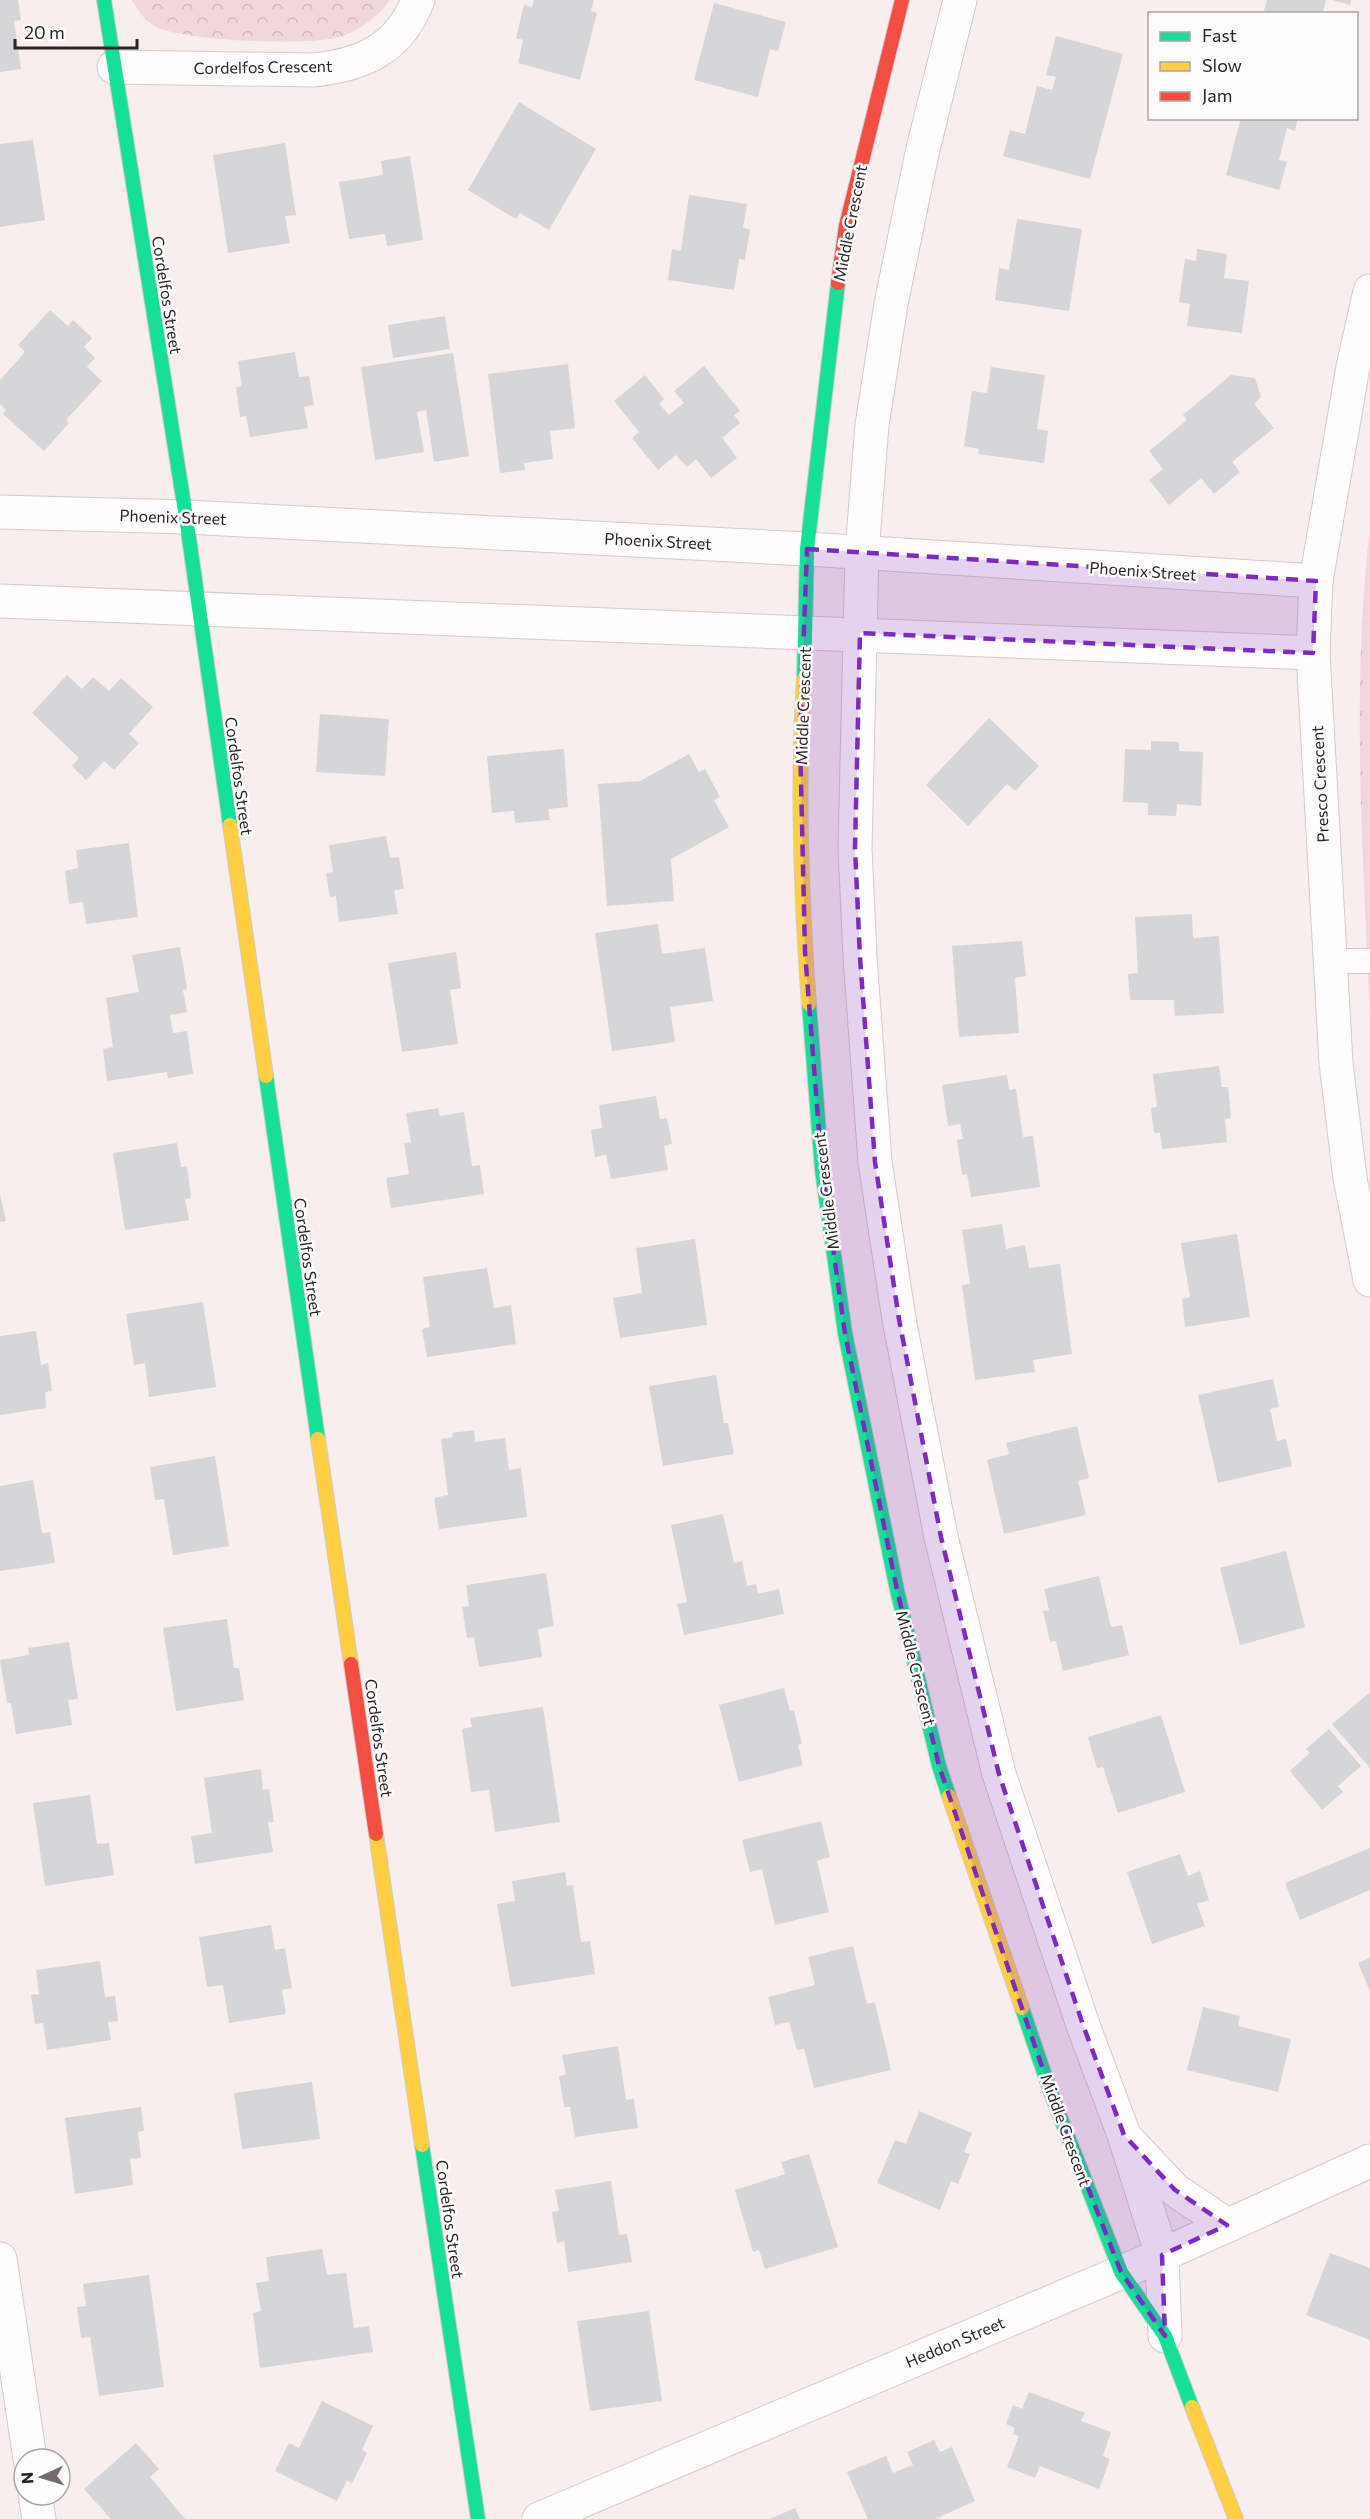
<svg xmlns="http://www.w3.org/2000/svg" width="1370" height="2519" font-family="Commissioner,sans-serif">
<defs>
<pattern id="grass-tufts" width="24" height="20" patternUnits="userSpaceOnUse" patternTransform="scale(1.5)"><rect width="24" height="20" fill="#f2d7d8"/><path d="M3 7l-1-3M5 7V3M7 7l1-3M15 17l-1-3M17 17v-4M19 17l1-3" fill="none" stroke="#d0b8b9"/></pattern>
<pattern id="park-crowns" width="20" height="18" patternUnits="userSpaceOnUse" patternTransform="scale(1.5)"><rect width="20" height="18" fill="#f2d7d8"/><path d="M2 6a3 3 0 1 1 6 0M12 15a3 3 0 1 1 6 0" fill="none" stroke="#d0b8b9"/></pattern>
</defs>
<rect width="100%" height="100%" fill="#f8eeee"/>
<path fill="url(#grass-tufts)" d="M1370,527V1017C1363,854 1351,689 1370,527Z"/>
<path fill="url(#park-crowns)" d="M132,0H390C379,16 361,29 343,36C314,47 184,41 156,27C145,21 138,11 132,0Z"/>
<g fill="#d6d5d8">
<path d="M0,0H18L21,20L14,21L21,69L0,72Z"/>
<path d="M534,0H594L591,11L597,13L580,80L518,63L523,40L516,38L524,5L532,7Z"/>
<path d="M1267,0H1326L1322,14H1263Z"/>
<path d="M1333,0H1351L1350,5Z"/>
<path d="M714,3L786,22L778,51L770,49L758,97L694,80Z"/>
<path d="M1056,36L1123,54L1090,179L1003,156L1010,130L1025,134L1037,86L1052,90L1056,77L1046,75Z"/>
<path d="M519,102L596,149L549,230L520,213L516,219L468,190Z"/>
<path d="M1241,118H1298L1295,131L1287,128L1279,160L1287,162L1279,190L1226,175Z"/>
<path d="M33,140L45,220L0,227V144Z"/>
<path d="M285,143L296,215L285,216L290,243L228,253L213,155Z"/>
<path d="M410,156L423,240L387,246L385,234L349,239L339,182L383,175L381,161Z"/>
<path d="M689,195L747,204L743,228L750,229L745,260L739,259L734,290L668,280L672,249L681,251Z"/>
<path d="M1017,219L1082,229L1069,311L995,300L999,268L1009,270Z"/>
<path d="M1197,249L1227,254L1224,278L1249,281L1242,333L1187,326L1190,304L1179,302L1185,259L1196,261Z"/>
<path d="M50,310L68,326L73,320L92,338L84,347L95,358L87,367L102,381L66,420L69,423L44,451L3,414L6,410L0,404V380L25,352L18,345Z"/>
<path d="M445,316L450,349L393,358L388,325Z"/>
<path d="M295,352L299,377L309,376L314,405L304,407L308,428L250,437L246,416L240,417L236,387L242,386L238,361Z"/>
<path d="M453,353L469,456L434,462L426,410L417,412L424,452L375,460L361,367Z"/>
<path d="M568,364L575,428L550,431L553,459L524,463L525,470L500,473L488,374Z"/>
<path d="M704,366L740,411L734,415L740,423L722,438L737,458L711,478L696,459L687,467L676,455L658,470L632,438L639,432L614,401L645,375L664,399L659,404L669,415L684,403L674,391Z"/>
<path d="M991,367L1045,375L1037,429L1048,431L1044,463L978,454L979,449L964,446L972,391L987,393Z"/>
<path d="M1231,375L1255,378L1261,397L1254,404L1274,428L1232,462L1240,472L1214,494L1201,478L1169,505L1149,480L1163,469L1149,451L1187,420L1183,415Z"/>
<path d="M67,675L82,689L93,677L109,691L121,678L153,707L129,734L139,743L114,770L104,761L86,780L72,766L79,758L32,713Z"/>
<path d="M320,714L389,719L385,776L316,772Z"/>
<path d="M989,718L1039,766L1015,791L1007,784L968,826L926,785Z"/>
<path d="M1151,741L1179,742V751L1203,752L1201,806L1177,804L1176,816L1148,815V803L1123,802L1125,749L1151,750Z"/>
<path d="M564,749L568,807L548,809L550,820L515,823L514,811L492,813L487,756Z"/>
<path d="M689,754L699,772L705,769L720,797L714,800L729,827L671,859L674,901L607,906L598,784L640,781Z"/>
<path d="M386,836L390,858L399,857L404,889L394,890L398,914L339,922L336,896L330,897L326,873L333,872L329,845Z"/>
<path d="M129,843L138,917L86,924L83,902L69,904L65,871L78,868L76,850Z"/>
<path d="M1192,914L1193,938L1219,936L1224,1013L1175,1016L1174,1000H1130L1128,974L1138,973L1135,917Z"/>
<path d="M658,924L662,954L705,948L713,1001L670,1007L675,1042L612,1051L595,933Z"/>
<path d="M1022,941L1026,976L1015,978L1019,1033L959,1037L952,946Z"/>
<path d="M180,947L187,989L183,990L187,1012L170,1015L173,1033L187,1031L193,1074L168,1078L167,1072L107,1081L103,1049L113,1047L106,998L139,992L132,955Z"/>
<path d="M456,952L461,988L450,990L458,1044L402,1052L388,963Z"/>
<path d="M1219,1066L1222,1087H1228L1231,1118L1225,1119L1227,1142L1162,1149L1160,1133H1154L1151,1108L1157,1107L1153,1074Z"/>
<path d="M1007,1075L1009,1090L1016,1089L1023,1137L1033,1136L1040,1187L971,1197L967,1174L962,1175L957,1140L963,1139L960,1124L948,1126L942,1085Z"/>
<path d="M656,1096L660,1119L667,1118L672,1144L664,1146L668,1170L611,1179L606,1155L595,1157L591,1130L602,1128L599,1105Z"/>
<path d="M438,1108L440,1116L464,1112L472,1166L480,1165L484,1194L391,1208L386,1178L409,1174L404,1143L411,1142L406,1113Z"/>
<path d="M177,1143L181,1167L187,1166L191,1198L185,1199L189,1220L125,1230L113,1153Z"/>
<path d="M0,1194L6,1221L0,1222Z"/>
<path d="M1002,1224L1006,1249L1025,1245L1029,1268L1060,1264L1072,1354L1033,1360L1035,1372L975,1380L962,1285L970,1284L962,1230Z"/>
<path d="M1237,1234L1250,1317L1185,1327L1182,1299L1190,1297L1181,1243Z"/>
<path d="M695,1239L707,1325L620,1338L613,1298L642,1293L636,1248Z"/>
<path d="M487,1268L494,1308L511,1305L516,1344L427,1357L422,1329L430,1327L423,1277Z"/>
<path d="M203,1302L216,1387L149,1397L145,1363L134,1365L126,1314Z"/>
<path d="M36,1331L41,1365L48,1363L52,1391L45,1392L46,1408L0,1415V1336Z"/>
<path d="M716,1375L724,1423H728L734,1454L663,1466L649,1386Z"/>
<path d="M1273,1379L1279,1407L1270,1409L1277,1441L1286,1439L1292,1466L1218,1483L1198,1395Z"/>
<path d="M1077,1426L1089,1478L1078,1481L1086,1515L1004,1534L987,1460L1009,1454L1006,1443Z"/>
<path d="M474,1430L475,1442L505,1438L509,1470L521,1468L527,1517L439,1529L434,1498L448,1495L441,1439L453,1437L452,1433Z"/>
<path d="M215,1456L229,1546L173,1555L164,1499L155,1500L150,1467Z"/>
<path d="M33,1480L42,1533L50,1532L55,1563L0,1571V1486Z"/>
<path d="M723,1514L734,1563L742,1561L747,1586L756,1584L758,1594L779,1589L784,1614L684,1635L677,1604L687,1602L671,1525Z"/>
<path d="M1286,1551L1305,1627L1240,1645L1220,1568Z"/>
<path d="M546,1573L554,1626L538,1629L542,1657L479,1667L474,1637L467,1638L462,1607L469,1606L466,1585Z"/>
<path d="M1099,1576L1111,1627L1122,1625L1129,1655L1063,1671L1056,1641L1050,1642L1043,1611L1049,1610L1044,1589Z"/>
<path d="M227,1619L234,1668H239L244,1700L176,1711L163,1628Z"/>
<path d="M69,1642L78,1699L68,1700L72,1725L16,1734L11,1703H7L0,1660L29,1655L28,1648Z"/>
<path d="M784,1688L790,1711L794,1710L802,1744L798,1745L803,1765L739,1782L719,1705Z"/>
<path d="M1369,1693L1370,1694V1768L1332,1724Z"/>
<path d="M543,1707L560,1822L495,1832L489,1790L471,1792L462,1729L472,1727L470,1718Z"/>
<path d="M1161,1715L1185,1792L1118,1813L1103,1767L1097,1768L1088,1737Z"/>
<path d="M1329,1729L1361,1766L1338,1786L1343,1792L1322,1810L1290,1771L1310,1753L1306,1749Z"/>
<path d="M261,1769L263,1790L269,1789L274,1822H268L273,1852L195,1864L191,1836L212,1833L204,1778Z"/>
<path d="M90,1795L97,1844L109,1843L114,1875L45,1886L33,1803Z"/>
<path d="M821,1821L830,1857L817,1861L829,1912L775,1925L762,1869L750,1872L742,1840Z"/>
<path d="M1370,1848V1890L1300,1920L1285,1883Z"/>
<path d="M1180,1854L1188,1876L1200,1871L1209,1900L1197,1904L1205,1926L1152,1944L1127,1872Z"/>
<path d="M565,1872L567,1886L573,1885L581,1942L590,1941L595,1974L511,1987L497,1904L515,1901L512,1881Z"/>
<path d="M271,1925L275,1950L285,1948L292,1988L282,1990L286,2014L229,2023L223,1985L207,1987L199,1937Z"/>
<path d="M853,1946L867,2004L875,2002L891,2070L814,2088L804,2049L797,2050L789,2022L775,2025L768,1997L815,1985L808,1957Z"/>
<path d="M1370,1958V1991L1358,1963Z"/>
<path d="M100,1961L105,1997L115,1996L118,2021L108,2022L111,2040L47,2050L43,2023L35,2024L31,1995L39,1994L36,1970Z"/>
<path d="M1203,2007L1240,2016L1238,2026L1291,2039L1278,2092L1187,2070Z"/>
<path d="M618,2046L626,2100L634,2099L638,2128L575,2137L570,2107H564L559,2076L566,2075L562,2055Z"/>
<path d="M312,2082L320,2139L242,2149L234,2093Z"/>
<path d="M141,2107L144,2131L138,2132L141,2158L130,2159L133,2185L75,2194L65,2118Z"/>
<path d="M919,2111L972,2133L964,2152L970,2154L958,2184L951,2181L940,2210L877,2183L895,2140L906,2144Z"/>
<path d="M809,2154L838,2247L765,2269L759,2250L753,2252L735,2190L785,2174L781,2162Z"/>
<path d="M611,2181L619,2235L627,2234L632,2262L568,2272L564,2241L557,2243L552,2212L559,2211L555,2190Z"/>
<path d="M322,2249L327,2275L346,2273L354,2328L369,2326L373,2352L260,2368L253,2313L261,2311L256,2283L269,2281L266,2257Z"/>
<path d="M1330,2253L1370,2268V2340L1306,2315Z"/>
<path d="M149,2275L164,2387L99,2396L90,2337L81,2338L77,2307L86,2306L83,2284Z"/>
<path d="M649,2311L662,2401L590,2411L577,2321Z"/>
<path d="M1029,2392L1085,2413L1081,2421L1111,2432L1103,2456L1110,2459L1099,2489L1040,2466L1035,2478L1007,2467L1019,2436L1013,2434L1015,2428L1006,2424L1013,2405L1022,2409Z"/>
<path d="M322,2401L373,2426L362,2450L367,2453L352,2483L347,2480L337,2501L275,2471L289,2443L299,2448Z"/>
<path d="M934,2440L940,2452L952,2447L975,2501L935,2519H868L847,2472L886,2456L893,2473L913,2465L907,2452Z"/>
<path d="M136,2443L159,2469L150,2477L185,2519H111L84,2489Z"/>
<path d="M795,2508L800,2519H770Z"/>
</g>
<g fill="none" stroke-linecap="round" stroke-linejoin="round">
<g stroke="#d5caca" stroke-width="26">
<path id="lane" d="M1329,961H1370"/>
</g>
<g stroke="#d5caca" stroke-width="35">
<g id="street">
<path d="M960,0L922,153L891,304L872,425L862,552L855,848L860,957L875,1162L899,1319L941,1537L999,1774L1083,2025L1124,2135L1162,2255L1165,2336"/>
<path d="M114,67L313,70C363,65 399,49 418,0"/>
<path d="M1370,291L1353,367L1316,581L1313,653L1336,1063L1350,1178L1370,1280"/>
<path d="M0,512L186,517L807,549L1316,581"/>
<path d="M0,601L1313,653"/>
<path d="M1129,2141L1175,2190L1227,2225"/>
<path d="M0,2259L30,2459"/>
<path d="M35,2495L39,2519"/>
<path d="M539,2519L1162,2255L1370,2161"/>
</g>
</g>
<g stroke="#d5caca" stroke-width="16">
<g id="fast">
<path d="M104,0L186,517L230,825"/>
<path d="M804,679L807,549L838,283"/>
<path d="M809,1004L822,1170L845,1333L897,1590L939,1766L949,1796"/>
<path d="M266,1076L318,1439"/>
<path d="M1022,2008L1052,2096L1121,2272L1165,2336L1192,2407"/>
<path d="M422,2145L478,2519"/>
</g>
</g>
<g stroke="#d5caca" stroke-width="16">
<g id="slow">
<path d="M804,679C797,786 801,896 809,1004"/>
<path d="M230,825L266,1076"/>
<path d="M318,1439L351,1664"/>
<path d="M949,1796L1022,2008"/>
<path d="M376,1834L422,2145"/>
<path d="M1192,2407L1236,2519"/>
</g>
</g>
<g stroke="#d5caca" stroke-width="16">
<g id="jam">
<path d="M838,283L846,226L902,0"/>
<path d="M351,1664L376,1834"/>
</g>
</g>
<use href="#lane" stroke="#fefcfc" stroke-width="24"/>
<use href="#street" stroke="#fefcfc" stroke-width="33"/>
<use href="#fast" stroke="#16e098" stroke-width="14"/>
<use href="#slow" stroke="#ffcf43" stroke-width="14"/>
<use href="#jam" stroke="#f24e42" stroke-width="14"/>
</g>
<path fill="#7b2cbf" fill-opacity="0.2" stroke="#7b2cbf" stroke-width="4.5" stroke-dasharray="12 8" stroke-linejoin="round" d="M807,549L1316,581L1313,653L860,633L855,848L860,957L875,1162L899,1319L941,1537L999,1774L1083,2025L1124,2135L1175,2190L1227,2225L1162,2255L1165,2336L1121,2272L1052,2096L939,1766L897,1590L845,1333L822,1170L805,952L800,738Z"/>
<g text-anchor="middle" stroke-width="5" stroke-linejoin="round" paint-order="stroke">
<g font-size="16" fill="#2e2323" stroke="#fcfcfc">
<text transform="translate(263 67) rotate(-1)" y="6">Cordelfos Crescent</text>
<text transform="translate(850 223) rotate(-79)" y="6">Middle Crescent</text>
<text transform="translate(167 295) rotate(81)" y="6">Cordelfos Street</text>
<text transform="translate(173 517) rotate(2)" y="6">Phoenix Street</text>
<text transform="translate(658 541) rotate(3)" y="6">Phoenix Street</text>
<text transform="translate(1143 571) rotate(4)" y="6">Phoenix Street</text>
<text transform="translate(803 706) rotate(-88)" y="6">Middle Crescent</text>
<text transform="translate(239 776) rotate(82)" y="6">Cordelfos Street</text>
<text transform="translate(1320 784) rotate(-93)" y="6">Presco Crescent</text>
<text transform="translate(826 1191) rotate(-97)" y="6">Middle Crescent</text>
<text transform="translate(308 1257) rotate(82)" y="6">Cordelfos Street</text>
<text transform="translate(916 1668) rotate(76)" y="6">Middle Crescent</text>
<text transform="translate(379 1738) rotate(82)" y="6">Cordelfos Street</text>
<text transform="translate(1066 2130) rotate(70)" y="6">Middle Crescent</text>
<text transform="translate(450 2219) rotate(82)" y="6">Cordelfos Street</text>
<text transform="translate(955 2342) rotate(-23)" y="6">Heddon Street</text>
</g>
</g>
<rect x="1148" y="12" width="210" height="108" fill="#fcfcfc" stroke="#aaa5a5" stroke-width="1.5"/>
<rect x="1160" y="32" width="30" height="9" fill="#16e098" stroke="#aaa5a5" stroke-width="1.5"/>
<text x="1202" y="42" font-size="18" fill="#2e2323">Fast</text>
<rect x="1160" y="62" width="30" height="9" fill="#ffcf43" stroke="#aaa5a5" stroke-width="1.5"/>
<text x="1202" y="72" font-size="18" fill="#2e2323">Slow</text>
<rect x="1160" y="92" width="30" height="9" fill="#f24e42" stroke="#aaa5a5" stroke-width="1.5"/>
<text x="1202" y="102" font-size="18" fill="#2e2323">Jam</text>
<g transform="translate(42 2477) rotate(266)"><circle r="28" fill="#fcfcfc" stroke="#aaa5a5" stroke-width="1.5"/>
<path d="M0-4.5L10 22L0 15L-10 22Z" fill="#756a6a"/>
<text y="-9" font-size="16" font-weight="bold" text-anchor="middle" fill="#2e2323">N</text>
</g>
<path d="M15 39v9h122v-9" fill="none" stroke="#2e2323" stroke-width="3"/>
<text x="24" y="39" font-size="18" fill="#2e2323" stroke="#fcfcfc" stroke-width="4.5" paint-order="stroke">20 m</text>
</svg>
